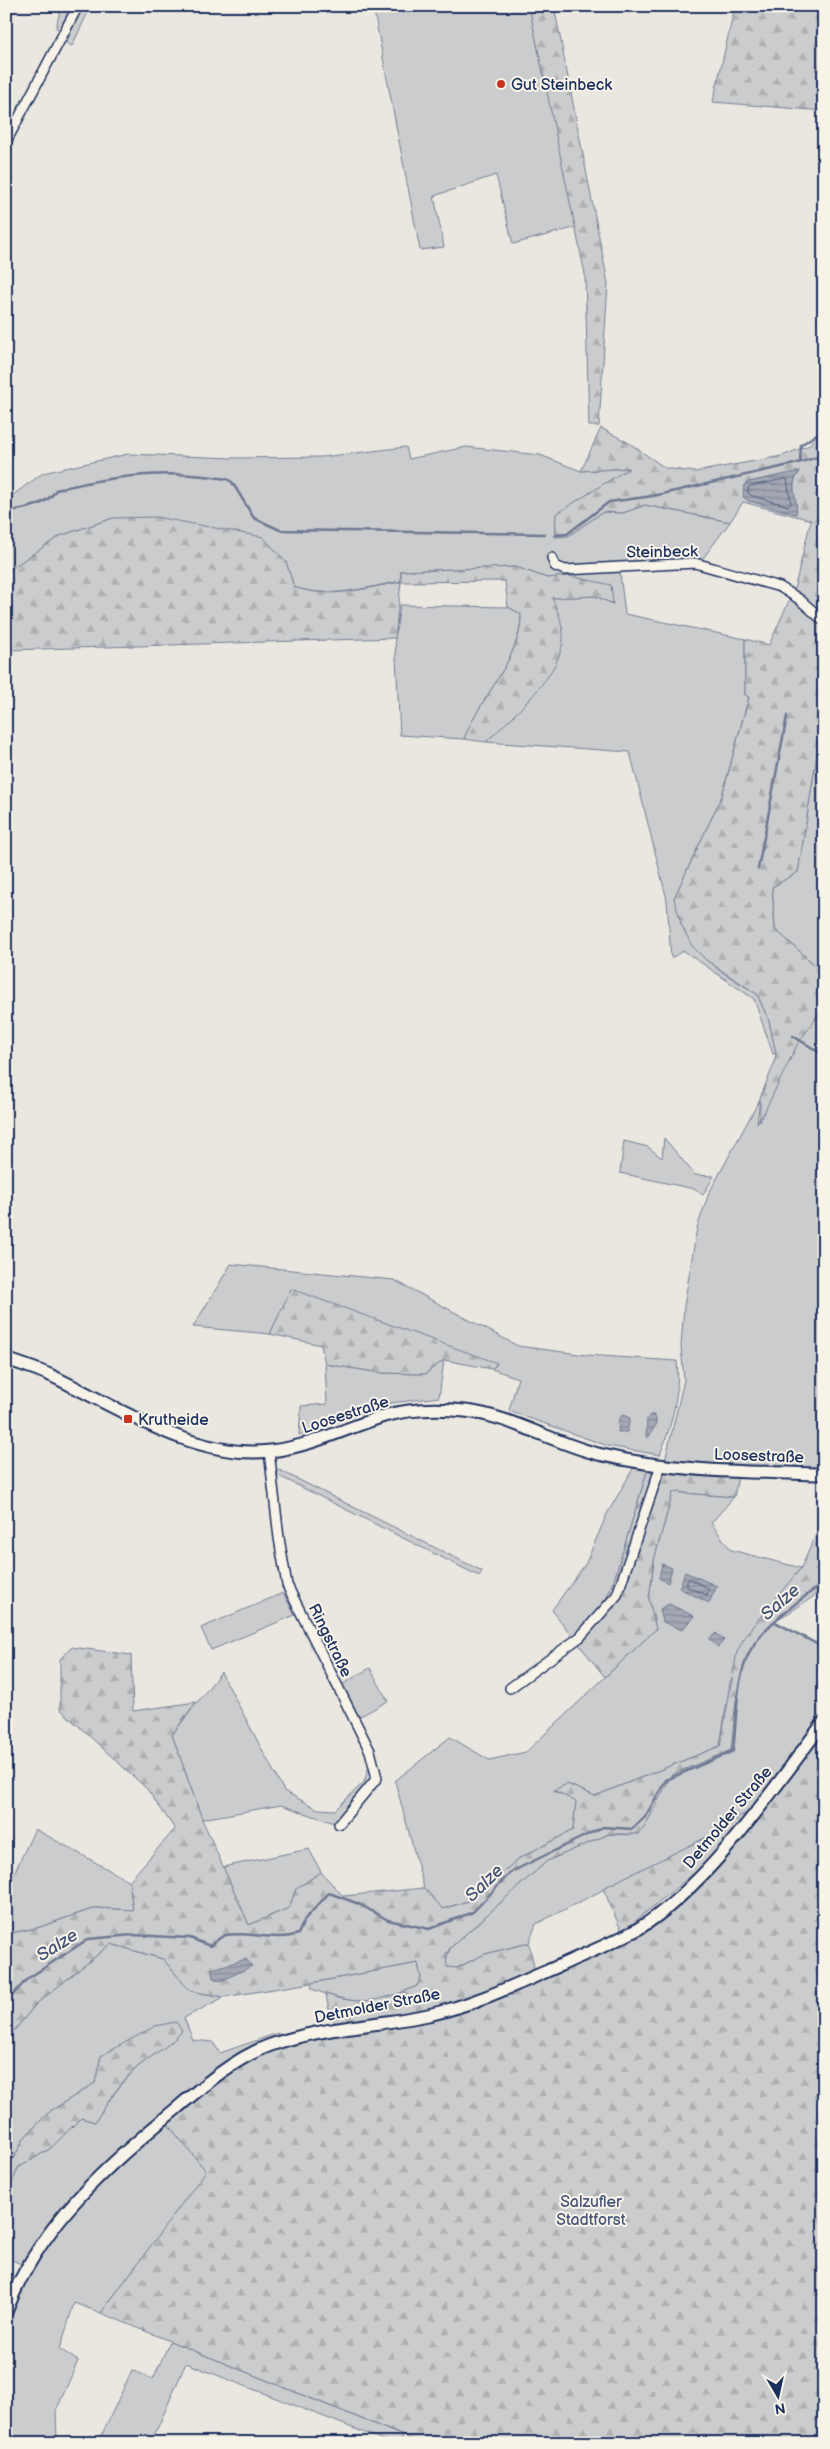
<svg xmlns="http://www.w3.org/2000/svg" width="830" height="2449" font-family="'Balsamiq Sans',sans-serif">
<defs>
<pattern id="forest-firs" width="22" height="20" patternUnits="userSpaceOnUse" patternTransform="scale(1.25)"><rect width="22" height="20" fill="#cbcccd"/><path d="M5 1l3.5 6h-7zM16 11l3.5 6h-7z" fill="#aeb0b2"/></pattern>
<pattern id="water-rules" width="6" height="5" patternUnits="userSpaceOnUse" patternTransform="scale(1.25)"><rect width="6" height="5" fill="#a3a8b4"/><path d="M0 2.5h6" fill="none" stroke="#848996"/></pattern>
</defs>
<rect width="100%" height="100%" fill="#eae7e0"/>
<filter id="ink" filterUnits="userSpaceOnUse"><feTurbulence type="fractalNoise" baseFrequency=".02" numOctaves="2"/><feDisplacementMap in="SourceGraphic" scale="10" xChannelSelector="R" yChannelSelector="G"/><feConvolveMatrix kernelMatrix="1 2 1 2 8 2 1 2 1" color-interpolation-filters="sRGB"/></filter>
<g filter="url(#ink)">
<g fill="#cbcccd" stroke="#737e96">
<path d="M61,6H72L59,30L56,28Z"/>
<path d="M83,6H91L72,46L66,43Z"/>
<path d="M373,6H529L577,227L513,244L496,175L434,196L444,247L420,250Z"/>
<path d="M406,447L409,459L466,447L540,455L581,471L631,468L556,514L568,536L603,512L623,513L645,505L730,522L701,561L619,565L625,614L745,639V694L749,696L722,796L674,898L717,969L757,994L769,1021L776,1053L773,1054L754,999L684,951L671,958L667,900L630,752L486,742L529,700L551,598L595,596L613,604L570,576L547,578L516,567L401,571V581C363,588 331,599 294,587L286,562L113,518L60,536L6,572V500L43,473L128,454L233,458L322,457Z"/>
<path d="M400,605L508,607L521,614C522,656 479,700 464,739L400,735L395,638Z"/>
<path d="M824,711V1003L818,968L775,929L772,887L798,872Z"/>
<path d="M824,1007V1469L730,1466L665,1461L684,1380L681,1346L684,1306L697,1228L709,1193L760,1099L757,1123L798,1043Z"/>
<path d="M664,1138L695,1175L714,1176L703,1195L694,1189L620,1173L624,1141L648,1147L662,1158Z"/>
<path d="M231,1264L394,1280L518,1346L586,1355L677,1361C680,1393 672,1424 660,1455L608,1446L509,1411L518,1378L492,1369L497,1364L291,1290L270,1334L193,1327Z"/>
<path d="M444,1360L439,1397L391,1403L299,1435L301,1406L327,1404L325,1364L382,1373L425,1374Z"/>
<path d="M273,1467L482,1571L479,1576L273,1473Z"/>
<path d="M634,1467L648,1469L615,1577L606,1600L573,1637L552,1610L586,1563L607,1514Z"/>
<path d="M673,1492L734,1497L711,1523L731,1550L801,1568L782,1593L730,1682L720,1746L595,1796L567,1784L554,1791L576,1801L573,1830L518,1859L471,1900L442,1909L424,1888L395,1781L450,1737L489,1760L526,1752L656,1629L649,1599L654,1560Z"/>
<path d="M283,1593L295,1615L211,1650L201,1628Z"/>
<path d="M773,1622H777L824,1647V1713L747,1813L729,1821L707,1837L536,1924L529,1943L485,1954L457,1968L447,1967L445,1964L450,1948L547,1861L609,1834L632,1835L644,1828L671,1775L731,1750C735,1716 733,1674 752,1645C758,1636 766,1629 773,1622Z"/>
<path d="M370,1668L388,1701L355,1719L338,1687Z"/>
<path d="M221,1672L284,1791L318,1809L335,1810L364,1782L371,1760L373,1777L337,1824L281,1805L202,1819L172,1735Z"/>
<path d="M35,1829L129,1881L133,1910L95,1908L37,1928L6,1934V1890Z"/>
<path d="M309,1849L321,1872L296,1889L289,1908L249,1925L223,1867Z"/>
<path d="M111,1944L163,1959L190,1991L224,1997L184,2018L193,2040L213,2042L220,2053L278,2033V2038L166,2122L207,2171L101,2313L74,2303L60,2349L78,2361L56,2411L57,2440L68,2443H6V2300L23,2265L6,2257V2197L18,2168L51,2148L81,2118L95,2122C108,2102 121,2082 139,2066C153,2053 170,2047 181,2031L125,2044L101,2056L95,2083L49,2112L24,2138L6,2174V2035L13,2032L36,2004Z"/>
<path d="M418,1963L421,1978L417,1986C374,2005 356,2006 312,1989L311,1983Z"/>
<path d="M170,2341L403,2436L400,2443H391L186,2363L151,2443H98L132,2370L153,2379Z"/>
</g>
<g fill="url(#forest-firs)" stroke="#737e96" fill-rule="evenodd">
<path d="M529,6H554L608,283L599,426H589L585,274Z"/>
<path d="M735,6H824V111L713,102Z"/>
<path d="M824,406V711L798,872L772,887L775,929L818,968L824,1007L798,1043L760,1121V1098L774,1064L776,1053L769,1021L757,994L706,960L692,946L681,924L674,898L722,796L749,697L745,695V639L769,645L794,590L811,520L743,502L730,522L645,505L623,513L603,512L568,536L555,537L556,514L629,468L581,471L601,428L629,443L665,468L695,472L782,456L810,445L821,426ZM800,472C789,484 795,497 797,511L749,482Z"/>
<path d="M156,517L263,537L286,562L294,587C331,600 364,588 401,582V571L516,567L547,578L570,576L611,585L613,604L595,596L552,598C557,609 562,621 563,634C566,671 511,718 486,742L464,739C478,700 523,656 521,614L508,607L505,581L401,582L395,638L8,650L6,659V572L60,536L113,518Z"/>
<path d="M291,1289L497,1363L492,1369L444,1360L425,1374L382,1373L325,1364L321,1345L270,1334Z"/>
<path d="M648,1469L738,1477L734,1497L673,1492L654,1560L649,1599L656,1629L605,1677L573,1637L606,1600L615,1577Z"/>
<path d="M824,1517V1589C807,1601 790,1613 772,1622C769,1624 765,1630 762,1634C734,1665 736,1710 731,1750L671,1775L644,1828L638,1834H609L547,1861L450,1948L446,1955L447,1967L457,1968L485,1954L529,1943L535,1972L433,2008L339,2025L330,2017L326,1994C359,2007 386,2000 417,1986L421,1978L418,1963L311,1983L224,1997L190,1991L163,1959L111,1944L36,2004L13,2032L6,2035V1934L37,1928L95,1908L133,1910L129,1881L175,1829L147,1789L60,1709V1659L72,1647L131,1655L133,1711L196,1702L172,1735L202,1819L249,1925L289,1908L296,1889L321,1872L343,1896L424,1888L443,1909L471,1900L518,1859L573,1830L576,1802L554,1790L567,1784L595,1796L720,1746L737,1652L747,1633L801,1568Z"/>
<path d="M824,1732V2443H421L101,2313L206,2171L166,2122L220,2079L253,2058L271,2050L302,2041L424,2020L624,1942L735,1844Z"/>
<path d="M747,1813L704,1865L622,1932L603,1888L707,1837L729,1821Z"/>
<path d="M176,2022L182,2031C170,2046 155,2053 140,2065C121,2080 108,2102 95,2122L81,2118L51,2148L18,2168L6,2197V2174L24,2138L49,2112L95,2083L101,2056L155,2026Z"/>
</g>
<g fill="url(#water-rules)" stroke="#6d7892">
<path d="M800,471C787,486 799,497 796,514L749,501L743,497L744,485L749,482Z"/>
<path d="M623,1415L630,1418L627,1432H618L619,1418Z"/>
<path d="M650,1415H654L656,1419V1425L648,1438L646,1436L647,1419Z"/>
<path d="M662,1564L672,1568L668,1583L659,1578Z"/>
<path d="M685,1572L717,1586L709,1603L679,1588Z"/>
<path d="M669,1604L694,1616L682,1630L663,1622L660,1609Z"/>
<path d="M716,1633L724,1640L718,1647L709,1639Z"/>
<path d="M246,1959L252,1966L221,1981L213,1978L212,1969Z"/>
</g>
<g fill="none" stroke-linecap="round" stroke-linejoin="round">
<g stroke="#515f80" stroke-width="1">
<path d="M787,479L791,503L789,506L752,496L748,493V488L751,486Z"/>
<path d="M690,1579L708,1588L707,1595L687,1587V1581Z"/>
</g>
<g stroke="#6d7892" stroke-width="2.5">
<path d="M800,462L801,445L824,429"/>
<path d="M6,512C24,508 46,507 56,490C112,475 169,469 227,479L232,482L254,518L280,530L545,534"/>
<path d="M555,535L567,534L609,502L653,496L794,464L824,455"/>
<path d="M758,869L787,716"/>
<path d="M793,1036L824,1055"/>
<path d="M775,1622L824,1648"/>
<path d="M6,2003L27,1979L88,1939L133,1935L190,1938L210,1946C215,1942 221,1936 226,1935C250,1931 276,1942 298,1934L305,1919L329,1893L359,1904L388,1920L429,1929L473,1912L511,1872L603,1827L632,1829L645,1817L666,1780L733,1751C737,1719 735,1670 755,1643C773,1618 800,1601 824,1582"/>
</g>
<g stroke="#1b2f5e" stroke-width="12">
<g id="street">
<path d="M6,142L78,6"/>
<path d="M552,558L555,566L565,570L695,563L780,587L799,599L824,621"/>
<path d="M269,1451L279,1538L287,1585L370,1751L377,1778L339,1824"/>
<path d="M510,1688L580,1637L617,1595L661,1465"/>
</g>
</g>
<g stroke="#1b2f5e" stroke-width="15">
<g id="secondary">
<path d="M6,1359C21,1364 36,1369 50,1375C116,1406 195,1460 270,1451C310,1447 346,1428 384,1416C409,1409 439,1408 465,1411C511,1416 553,1443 598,1454C672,1472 749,1472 824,1474"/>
<path d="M6,2312C40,2223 106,2167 177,2108C204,2085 234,2059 268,2046C319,2027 375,2026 428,2015C474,2005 519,1983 561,1965C587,1953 613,1943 638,1929C709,1885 773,1789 824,1722"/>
</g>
</g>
<use href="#street" stroke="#f7f3e8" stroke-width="9"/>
<use href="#secondary" stroke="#f7f3e8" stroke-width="11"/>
</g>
</g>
<g fill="#c8321e" stroke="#f7f3e8" stroke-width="2">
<circle cx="501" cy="84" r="5"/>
<rect x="123" y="1414" width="10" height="10" rx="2.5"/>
</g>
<g text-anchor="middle" stroke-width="4" stroke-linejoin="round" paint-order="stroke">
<g font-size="16" fill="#1b2f5e" stroke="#f7f3e8" text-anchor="start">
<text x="511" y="90">Gut Steinbeck</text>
<text x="138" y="1425">Krutheide</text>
</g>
<g font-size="16" fill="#1b2f5e" stroke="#f7f3e8">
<text transform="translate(662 551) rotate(-1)" y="6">Steinbeck</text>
<text transform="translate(345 1414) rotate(-18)" y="6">Loosestraße</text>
<text transform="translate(759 1455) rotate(2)" y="6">Loosestraße</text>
<text transform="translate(331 1640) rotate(64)" y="6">Ringstraße</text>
<text transform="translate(727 1817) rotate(-50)" y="6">Detmolder Straße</text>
<text transform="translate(377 2005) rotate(-11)" y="6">Detmolder Straße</text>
</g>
<g font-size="16" fill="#47567a" stroke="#f7f3e8">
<text x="591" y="2207">Salzufler<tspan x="591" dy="18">Stadtforst</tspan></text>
</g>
<g font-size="18" font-style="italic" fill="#445378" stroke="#f7f3e8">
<text transform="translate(780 1602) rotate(-41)" y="6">Salze</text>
<text transform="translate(484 1883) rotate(-44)" y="6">Salze</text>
<text transform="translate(57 1945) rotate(-32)" y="6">Salze</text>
</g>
</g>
<rect width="830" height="2449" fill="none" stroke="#f7f3e8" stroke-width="25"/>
<rect x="12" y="12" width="805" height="2424" fill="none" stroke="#1b2f5e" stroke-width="2" filter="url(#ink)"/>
<g transform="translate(778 2396) rotate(171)" stroke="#f7f3e8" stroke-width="4" paint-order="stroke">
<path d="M0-4L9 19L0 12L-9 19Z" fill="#1b2f5e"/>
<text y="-8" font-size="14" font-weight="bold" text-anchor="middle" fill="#1b2f5e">N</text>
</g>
</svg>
